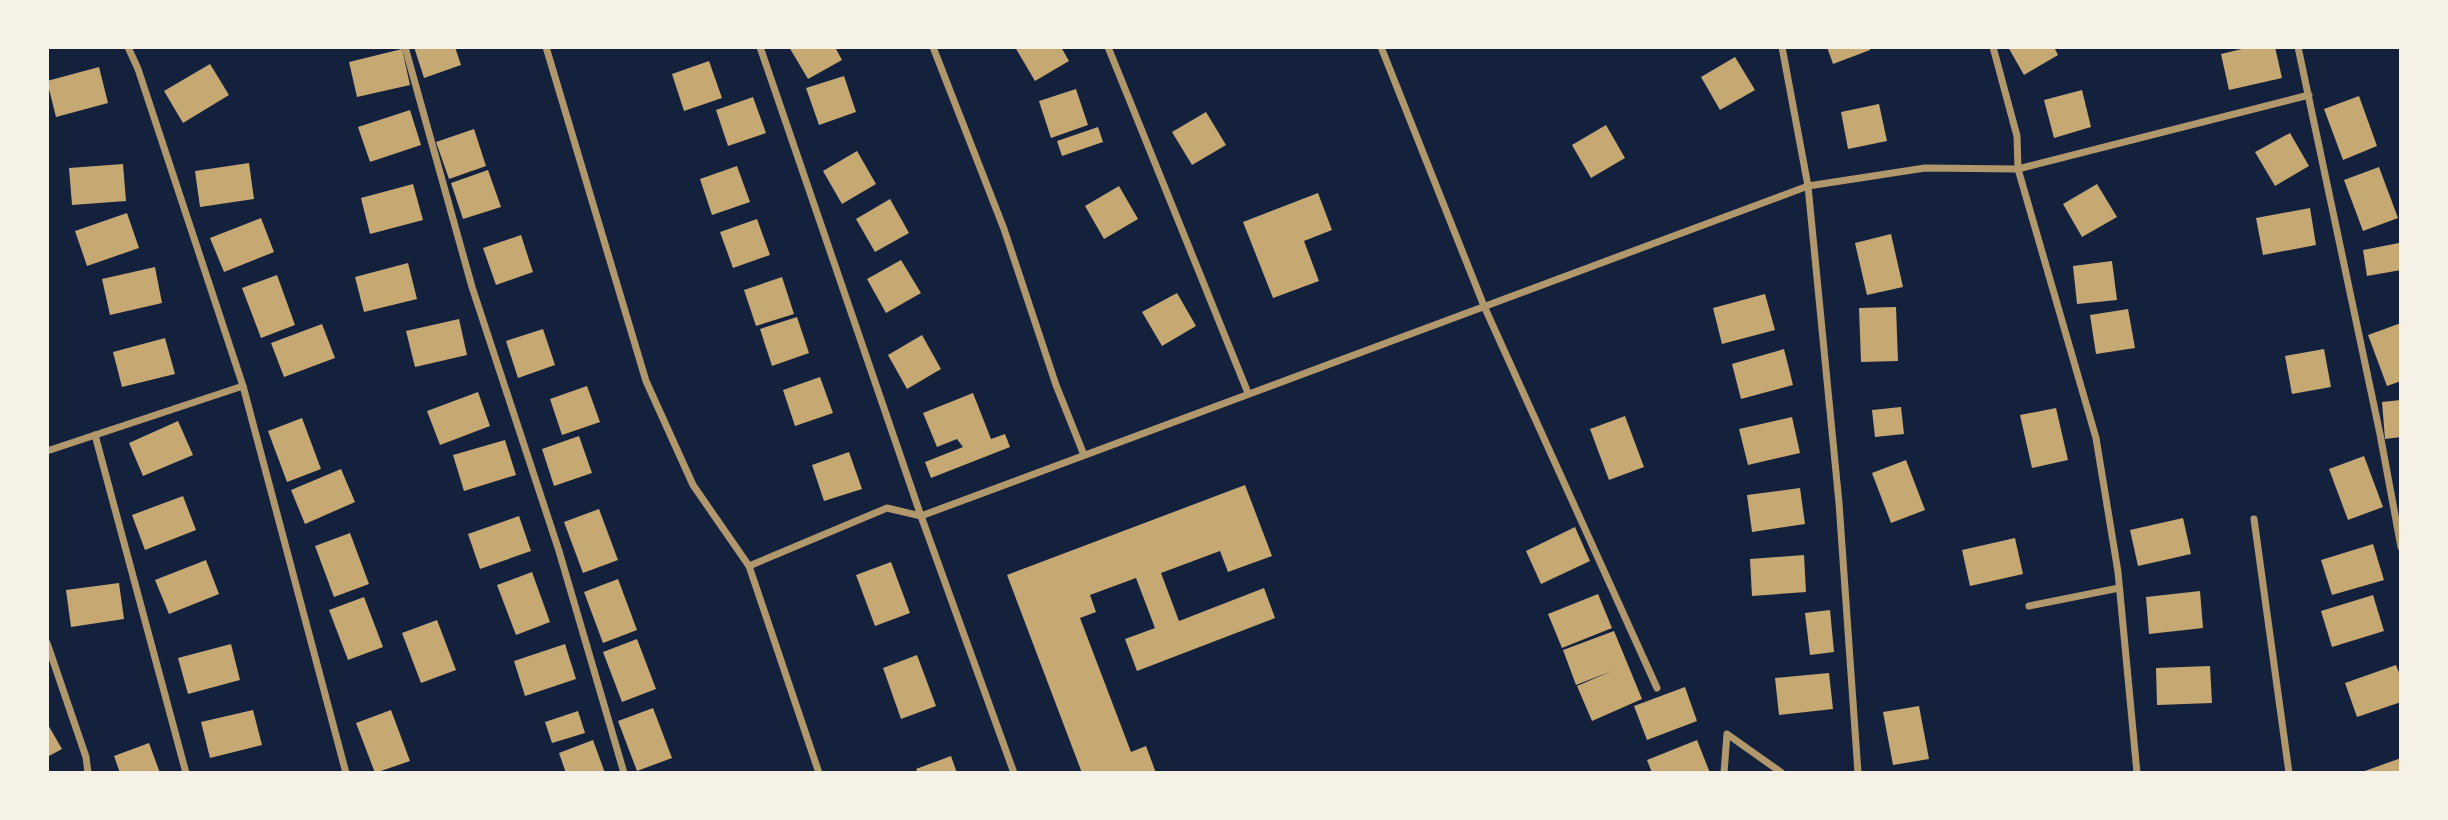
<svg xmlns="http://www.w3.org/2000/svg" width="2448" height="820" font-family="'Noto Sans',sans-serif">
<rect width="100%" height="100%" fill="#14213d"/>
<g fill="#c6a872">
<path d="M414,47H455L461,65L424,78Z"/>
<path d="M789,47H835L842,60L808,79Z"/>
<path d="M1015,47H1061L1069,61L1035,81Z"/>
<path d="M1827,47H1869L1870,50L1833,64Z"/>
<path d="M2008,47H2054L2058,55L2024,75Z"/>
<path d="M2250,47H2275L2282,78L2229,90L2221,54Z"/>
<path d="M402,49L410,85L357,97L349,62Z"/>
<path d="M1735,57L1755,90L1720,110L1701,77Z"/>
<path d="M709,61L722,98L684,111L672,74Z"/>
<path d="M210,64L229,95L183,123L164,91Z"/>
<path d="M99,67L108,103L56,117L47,81Z"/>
<path d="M844,76L856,112L819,125L806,88Z"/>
<path d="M1076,89L1088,125L1051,138L1039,101Z"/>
<path d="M2082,90L2091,127L2054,138L2044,100Z"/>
<path d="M2359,96L2377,146L2343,160L2324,109Z"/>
<path d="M753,97L766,133L728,146L716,110Z"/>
<path d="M1879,104L1887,141L1848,149L1841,112Z"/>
<path d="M410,110L421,145L370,162L358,127Z"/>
<path d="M1206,112L1226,145L1192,165L1172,132Z"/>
<path d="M1606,125L1625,158L1591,178L1572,145Z"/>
<path d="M1098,127L1103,142L1062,156L1057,141Z"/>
<path d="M474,129L486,166L449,179L436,142Z"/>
<path d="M2290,133L2309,166L2275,186L2255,152Z"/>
<path d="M857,151L876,184L842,204L823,171Z"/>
<path d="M249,163L254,199L200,207L195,171Z"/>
<path d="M123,164L126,201L72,205L69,168Z"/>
<path d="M737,166L750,202L712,215L700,179Z"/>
<path d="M2379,167L2398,218L2363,231L2344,180Z"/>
<path d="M488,170L501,207L463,219L451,183Z"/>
<path d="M413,184L423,220L370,234L361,198Z"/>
<path d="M2097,184L2117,217L2082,237L2063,204Z"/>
<path d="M1119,186L1138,219L1104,239L1085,206Z"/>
<path d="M1318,193L1332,230L1304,241L1319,281L1273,298L1243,222Z"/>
<path d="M890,199L909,233L875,252L856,219Z"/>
<path d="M2310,208L2316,245L2263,255L2256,218Z"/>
<path d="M127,213L139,248L87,266L75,231Z"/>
<path d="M261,218L274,252L224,272L210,238Z"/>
<path d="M757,219L770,255L733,268L720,232Z"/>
<path d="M1891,234L1903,287L1867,295L1855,243Z"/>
<path d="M521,235L533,272L496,285L483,248Z"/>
<path d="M2399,243L2401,270L2367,276L2363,250Z"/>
<path d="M901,260L921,293L886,313L867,279Z"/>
<path d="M2112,261L2117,300L2077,304L2073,266Z"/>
<path d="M408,263L417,299L364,312L355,277Z"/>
<path d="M155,267L162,303L110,315L102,279Z"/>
<path d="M277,275L295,325L261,338L242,288Z"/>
<path d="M782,277L794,314L756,326L744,290Z"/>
<path d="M1177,293L1196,326L1162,346L1142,312Z"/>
<path d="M1765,294L1775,330L1722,344L1713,308Z"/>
<path d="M1896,307L1898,361L1861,362L1859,308Z"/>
<path d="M2128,309L2135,348L2096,354L2090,315Z"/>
<path d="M797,317L809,353L772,366L760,329Z"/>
<path d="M459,319L467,355L415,367L406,331Z"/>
<path d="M2401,323V381L2387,386L2368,335Z"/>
<path d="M322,324L335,358L284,377L271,343Z"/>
<path d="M543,329L555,365L518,378L506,341Z"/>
<path d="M922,335L941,369L907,389L888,355Z"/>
<path d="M165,338L175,374L122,387L113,352Z"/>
<path d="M1784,349L1793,385L1741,399L1732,364Z"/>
<path d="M2324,349L2331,387L2292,394L2285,356Z"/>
<path d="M820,377L833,413L795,426L783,390Z"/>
<path d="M587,386L600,422L562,435L550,399Z"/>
<path d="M478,392L490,426L440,445L427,411Z"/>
<path d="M973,393L991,439L1005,434L1010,447L931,478L925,462L963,447L957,439L937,447L923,413Z"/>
<path d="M2401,400V437L2385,439L2382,402Z"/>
<path d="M1901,407L1904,434L1875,437L1872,410Z"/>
<path d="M2056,408L2068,460L2032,468L2020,415Z"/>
<path d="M1625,416L1644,467L1609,480L1590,429Z"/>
<path d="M1792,417L1800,453L1748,465L1739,429Z"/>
<path d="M302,418L321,469L287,482L268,431Z"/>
<path d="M178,421L193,455L143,476L129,443Z"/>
<path d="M579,436L592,473L554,486L542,449Z"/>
<path d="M505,440L516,475L464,491L453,455Z"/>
<path d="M849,452L862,489L824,501L812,465Z"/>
<path d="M2364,456L2383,507L2348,520L2329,469Z"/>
<path d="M1906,460L1925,510L1891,523L1872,473Z"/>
<path d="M341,469L355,502L305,524L291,490Z"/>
<path d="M1245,485L1272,556L1228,572L1220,551L1161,573L1179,621L1264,588L1275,618L1137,671L1125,639L1155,628L1136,578L1090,595L1096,612L1080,618L1131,752L1146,746L1156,773H1082L1007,575Z"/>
<path d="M1800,488L1805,524L1752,532L1747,495Z"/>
<path d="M183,496L196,530L145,550L132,515Z"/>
<path d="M599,509L618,560L583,573L564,522Z"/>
<path d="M519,516L531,551L480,569L468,534Z"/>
<path d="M2183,518L2191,554L2138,566L2130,530Z"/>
<path d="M1575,527L1590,561L1541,584L1526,551Z"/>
<path d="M350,533L369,584L334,597L315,546Z"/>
<path d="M2015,538L2023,574L1970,586L1962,550Z"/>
<path d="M2373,544L2384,580L2332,595L2321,560Z"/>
<path d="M1804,555L1806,592L1752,596L1750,559Z"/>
<path d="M206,560L219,594L169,614L155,580Z"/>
<path d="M891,562L910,613L875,626L856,575Z"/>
<path d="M532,572L550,622L516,635L497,585Z"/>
<path d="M618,579L637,630L603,643L584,592Z"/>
<path d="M119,583L124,619L71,627L66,590Z"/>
<path d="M2200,591L2203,628L2149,634L2146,597Z"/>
<path d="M1598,594L1612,628L1562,648L1548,614Z"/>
<path d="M2373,595L2384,631L2332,647L2321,611Z"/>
<path d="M364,597L383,647L348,660L329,610Z"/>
<path d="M1830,610L1834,652L1810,655L1805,613Z"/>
<path d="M437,620L456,670L421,683L402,633Z"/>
<path d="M1614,631L1642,699L1592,721L1577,686L1612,671L1576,685L1563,650Z"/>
<path d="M637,639L656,689L622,702L603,652Z"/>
<path d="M231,644L240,680L188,694L178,658Z"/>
<path d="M565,644L576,679L525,696L514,661Z"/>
<path d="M917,655L936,706L901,719L883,668Z"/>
<path d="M2396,665L2401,678V702L2357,717L2345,683Z"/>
<path d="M2210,666L2212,703L2157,705L2156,668Z"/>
<path d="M1829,673L1833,709L1779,715L1775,678Z"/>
<path d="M1685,687L1697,721L1647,740L1634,706Z"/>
<path d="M1919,706L1929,759L1893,765L1883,712Z"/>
<path d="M653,708L672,758L637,771L618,721Z"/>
<path d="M253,710L262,745L210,758L201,722Z"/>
<path d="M391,710L410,761L375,773L356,723Z"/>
<path d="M578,711L585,733L552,743L545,722Z"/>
<path d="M47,723L62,749L47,757Z"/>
<path d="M593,740L605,773H566L559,753Z"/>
<path d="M1697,740L1710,773H1652L1647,760Z"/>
<path d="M149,743L160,773H120L114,756Z"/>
<path d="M951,756L957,773H918L916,769Z"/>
<path d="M2401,758V773H2362V772Z"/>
</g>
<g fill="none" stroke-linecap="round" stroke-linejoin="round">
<g stroke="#b1986c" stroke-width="7">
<path d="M128,47L138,69L243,386L346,773"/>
<path d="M405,47L472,287L559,551L624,773"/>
<path d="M546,47L646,381L693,485L749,566L819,773"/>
<path d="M760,47L921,516L1014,773"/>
<path d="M933,47L1004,229L1056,385L1084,455"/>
<path d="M1108,47L1248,393"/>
<path d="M1381,47L1484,306L1657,688"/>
<path d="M1782,47L1808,186L1839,503L1858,773"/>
<path d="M1993,47L2017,136L2018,169L2096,438L2118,572L2137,773"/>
<path d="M2298,47L2380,434L2401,547"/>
<path d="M95,435L186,773"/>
<path d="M47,451L243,386"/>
<path d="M2254,519L2289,773"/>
<path d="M749,566L887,508L921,516L1808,186L1925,168L2018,169L2309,95"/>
<path d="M2029,606L2119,588"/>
<path d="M47,643L86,757L88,773"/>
<path d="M1724,773L1727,734L1782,773"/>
</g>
</g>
<rect width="2448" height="820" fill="none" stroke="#f6f1e7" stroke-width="98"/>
</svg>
